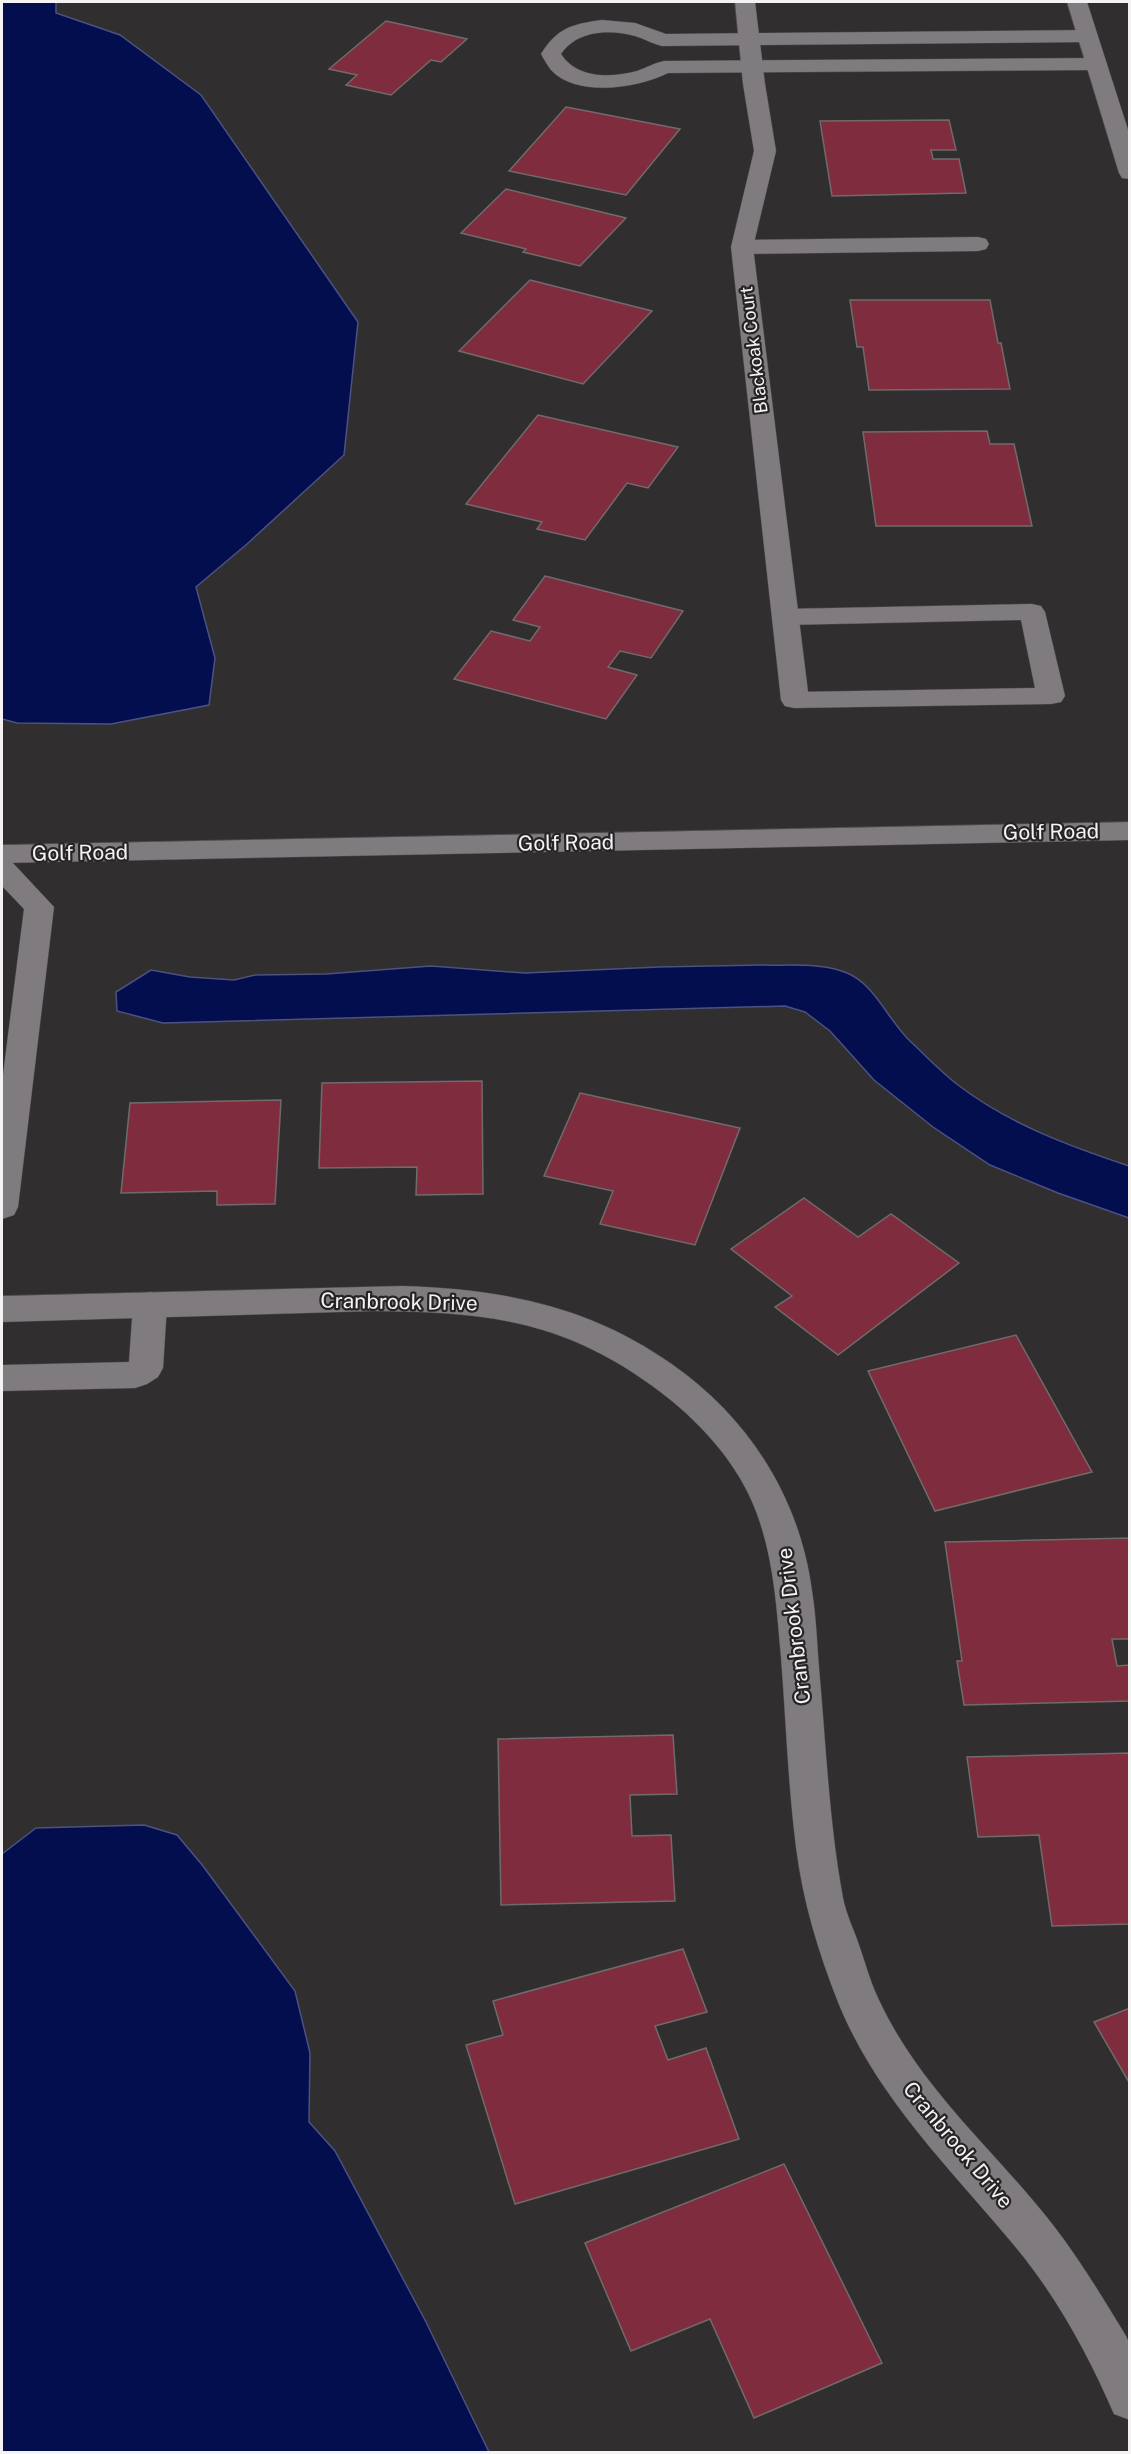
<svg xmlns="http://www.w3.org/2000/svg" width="1131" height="2454" font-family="'Public Sans',sans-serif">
<rect width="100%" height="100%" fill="#312e30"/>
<g fill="#030e4f" stroke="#4c5280" stroke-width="1.5">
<path d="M2,2H56V13L120,35L201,95L358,322L344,455L247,544L196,587L215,658L209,705L111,724L17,723L2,719Z"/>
<path d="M761,965C788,966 822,962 847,973C875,984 889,1022 911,1042C926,1056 941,1072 958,1085C1009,1124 1069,1146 1129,1166V1218L1058,1193L990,1165L933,1127L874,1080L830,1031L805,1012L785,1006L163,1023L117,1011L116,992L151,970L190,977L234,980L255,975L326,974L431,966L525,973L659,967Z"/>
<path d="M144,1825L177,1835L203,1866L295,1991L310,2053L309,2122L335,2151L426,2322L489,2452H2V1854L36,1828Z"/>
</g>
<g fill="#7f2c3f" stroke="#706b6b" stroke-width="1.5">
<path d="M386,21L467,39L441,62L431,60L391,95L346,85L357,75L329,69Z"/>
<path d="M566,107L680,129L626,195L509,171Z"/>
<path d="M949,120L956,150H931L933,159H959L966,193L832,196L820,121Z"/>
<path d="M506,189L626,218L580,266L523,252L526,249L461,233Z"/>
<path d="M530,280L652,311L583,384L459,351Z"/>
<path d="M850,300H990L998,343H1001L1010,389L869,390L863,347H857Z"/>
<path d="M538,415L678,447L648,488L627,483L585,540L537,529L542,522L466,504Z"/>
<path d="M987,431L990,444H1014L1032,526H876L863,432Z"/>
<path d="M545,576L683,611L651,658L620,651L608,667L637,675L606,719L454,679L491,631L530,641L540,627L513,620Z"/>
<path d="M482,1081L483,1194L416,1195L417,1167L319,1168L322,1083Z"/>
<path d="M580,1093L740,1128L695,1245L600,1224L613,1191L544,1176Z"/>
<path d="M281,1100L275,1204L217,1205V1191L121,1193L130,1103Z"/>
<path d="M804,1198L858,1237L891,1214L959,1263L838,1355L775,1307L792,1296L731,1249Z"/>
<path d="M1016,1335L1092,1472L935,1511L868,1371Z"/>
<path d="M1130,1538V1639H1112L1117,1666L1130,1665V1701L964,1705L957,1661H962L945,1542Z"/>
<path d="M673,1735L677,1794L630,1795L632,1836L671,1835L675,1901L501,1905L498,1739Z"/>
<path d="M1130,1753V1924L1052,1926L1039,1835L978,1837L967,1757Z"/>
<path d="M683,1949L707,2012L655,2026L668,2060L706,2048L739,2139L515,2204L466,2045L503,2035L493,2001Z"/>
<path d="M1130,2008V2084L1094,2022Z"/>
<path d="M784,2164L882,2363L754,2418L710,2319L631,2351L585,2243Z"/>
</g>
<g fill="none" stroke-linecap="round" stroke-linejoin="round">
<g stroke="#4e4b4d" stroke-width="1">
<g id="service">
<path d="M602,20L635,23L666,34L1088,30L1095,32L1098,36L1095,40L1088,42L662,46C653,44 645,39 635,36C610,29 577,30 561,54C577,79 611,78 637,71C646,68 654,63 664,61L1097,58L1104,60L1107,64L1104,68L1097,70L668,73C638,88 577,98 551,70C547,65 544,59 541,54C557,28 572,24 602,20Z"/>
<path d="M978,237L986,239L989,244L986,249L978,251L742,254L734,252L731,247L734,242L742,240Z"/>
<path d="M1032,604L1041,606L1045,612L1065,696L1061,702L1051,704L795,708L785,706L781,700L785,694L795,692L1035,688L1021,620L785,625L776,623L772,617L776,611L785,609Z"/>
<path d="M150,1292L162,1296L167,1305L163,1368L158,1377L147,1384L135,1388L2,1391V1365L129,1362L133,1305L138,1296Z"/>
</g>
</g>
<g stroke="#4e4b4d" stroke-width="1">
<g id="minor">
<path d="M735,2H755L765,84L776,151L753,247L809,700L805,706L795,708L785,706L781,700L731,247L754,151L743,84Z"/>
<path d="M2,860L12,862L54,907L18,1207L14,1215L2,1219V1083L24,909L2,886Z"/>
<path d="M402,1286C502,1289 590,1306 673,1365C749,1418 800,1499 812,1591C816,1616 817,1642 819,1668C826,1745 829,1823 843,1898C846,1914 854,1930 859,1945C865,1962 870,1981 878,1998C920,2089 993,2148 1053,2225C1080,2260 1103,2298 1126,2336L1130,2345V2420L1114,2414C1089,2356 1058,2299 1018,2250C953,2171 877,2099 838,2002C818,1951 803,1902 796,1847C788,1784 786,1720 781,1657C776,1601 773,1544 748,1493C727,1450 689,1412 651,1385C559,1319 483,1312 373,1311L2,1322V1296Z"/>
</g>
</g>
<g stroke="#4e4b4d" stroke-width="1">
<path id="tertiary" d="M1130,822V840L2,863V845Z"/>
</g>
<g stroke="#4e4b4d" stroke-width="1">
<path id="secondary" d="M1067,2H1087L1130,136V179L1122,178L1119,173Z"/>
</g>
<use href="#service" fill="#7f7b7e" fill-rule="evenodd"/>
<use href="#minor" fill="#7f7b7e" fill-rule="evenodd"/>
<use href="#tertiary" fill="#7f7b7e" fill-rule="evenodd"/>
<use href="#secondary" fill="#7f7b7e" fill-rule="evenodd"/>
</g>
<g text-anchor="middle" stroke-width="4.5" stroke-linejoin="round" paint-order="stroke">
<g font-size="18" fill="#f5f2f4" stroke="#272426">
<text transform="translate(754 350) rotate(-97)" y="6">Blackoak Court</text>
</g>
<g font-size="21" fill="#f5f2f4" stroke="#272426">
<text transform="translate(1051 832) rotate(-1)" y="7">Golf Road</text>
<text transform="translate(566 843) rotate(-1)" y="7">Golf Road</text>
<text transform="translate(80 853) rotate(-1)" y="7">Golf Road</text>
<text transform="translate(399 1302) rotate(1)" y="7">Cranbrook Drive</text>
<text transform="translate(794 1626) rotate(-97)" y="7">Cranbrook Drive</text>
<text transform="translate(958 2145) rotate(50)" y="7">Cranbrook Drive</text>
</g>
</g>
<rect width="1131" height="2454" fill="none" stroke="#f5f2f4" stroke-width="6"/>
</svg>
